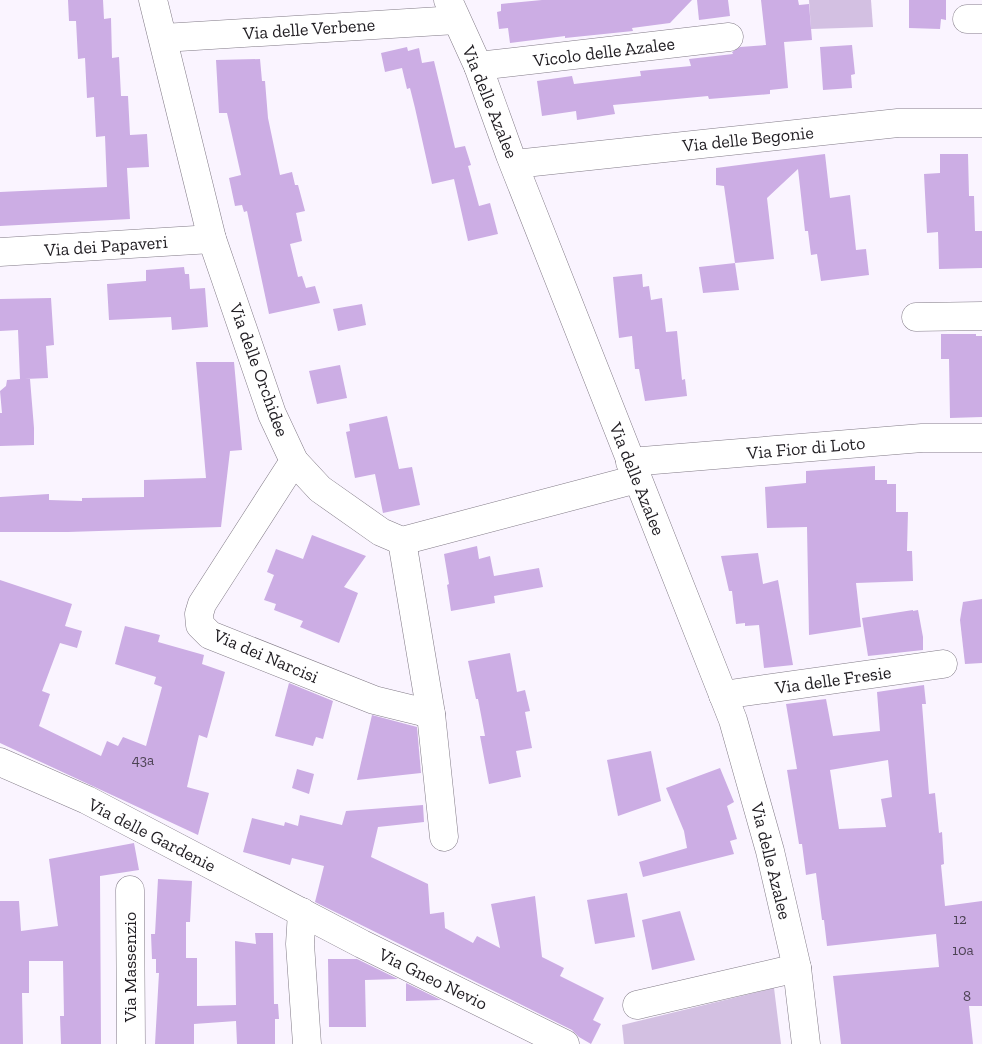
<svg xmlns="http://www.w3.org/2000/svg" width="982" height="1044" font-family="'Zilla Slab',serif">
<rect width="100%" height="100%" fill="#faf4ff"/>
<g fill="#d3c0e2">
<path d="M809,0H871L873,27L811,29Z"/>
<path d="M774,988L781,1044H624L622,1025Z"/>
</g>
<g fill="#ccade4" fill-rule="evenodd">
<path d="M68,0H103L104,19L111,18L112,58L119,57L121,96H128L130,135L147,134L149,167L127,168L130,219L0,226V192L107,187L105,136L96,137L94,97L87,98L85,58L78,59L76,21H69Z"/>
<path d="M542,0H692L670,23L632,28L633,31L565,38V36L510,43L508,28L499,29L497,12L501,11V4Z"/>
<path d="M697,0H728L730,16L699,20Z"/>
<path d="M761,0H798L799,5L809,4L812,40L784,42L788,88L770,90V94L709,99L708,96L613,105L615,114L577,120L576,111L542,116L537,81L572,76L574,84L641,76L640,71L691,66L689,59L733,54L732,52L740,47L766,45Z"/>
<path d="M909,0H946V20L941,19L940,29L909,28Z"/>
<path d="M852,45L855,74L851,75L852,88L823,90L820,47Z"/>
<path d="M407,47L408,51L419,48L422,63L434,61L455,148L465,146L471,165L468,166L479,206L490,203L498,234L468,241L454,179L432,184L415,108L410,88L407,89L402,68L385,72L381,53Z"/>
<path d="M260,59L262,81H265L268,118L280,175L292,172L295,185H298L305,211L296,213L302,241L290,244L298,277L302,276L306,288L315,286L320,303L269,314L247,211L244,212L242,205L235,206L229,178L241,175L227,113H219L216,60Z"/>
<path d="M825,154L830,198L850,195L856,250L866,249L869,275L821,281L817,254L811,255L808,231H805L798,169L767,198L774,259L735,263L724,186L716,185V168Z"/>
<path d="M940,154H968L969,196H974L975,231H982V268L939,269L938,232L927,233L924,174L940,173Z"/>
<path d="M735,263L739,290L703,293L699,267Z"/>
<path d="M184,267L185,274H189L190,289L205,288L208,327L172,330L171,317L109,320L107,284L146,281V270Z"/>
<path d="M642,274L643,287L649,286L651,300L662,298L666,332L677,331L682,380L685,379L687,396L645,401L639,369H635L632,336L619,338L613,277Z"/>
<path d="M51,298L54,345L46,346L48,378L25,379H30L34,428V445L0,446V413H2L0,391L6,386L7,380L20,379L18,330L0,331V299Z"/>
<path d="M362,304L366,325L338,331L333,309Z"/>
<path d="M941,334H976V336H982V417L950,418L949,359H941Z"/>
<path d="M196,362H234L242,450L230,451L221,527L68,532H0V497L49,494V500L82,501V498L144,497V480L206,478Z"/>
<path d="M340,365L347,398L317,404L309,371Z"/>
<path d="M387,416L399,469L412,467L420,505L383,513L375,474L355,478L346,432L350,431L349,424Z"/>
<path d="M875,466V480H887V484H896V512H908L907,551H912L913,581L856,583L861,627L809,635L807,527L767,528L765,487L806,483V471Z"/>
<path d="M312,535L366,556L344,587L358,593L339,643L300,627L303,621L274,610L276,604L264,600L274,575L267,572L276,549L303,559Z"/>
<path d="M477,546L479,559L490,556L494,576L539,568L543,587L494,596L495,603L451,611L447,585L449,584L444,554Z"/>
<path d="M758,553L763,584L778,580L793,665L764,668L759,625L745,626V623L736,624L732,591H729L721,556Z"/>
<path d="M0,580L72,604L65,626L82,631L77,648L60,643L42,691L50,694L39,726L101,756L107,741L118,746L123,737L146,746L162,687L154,684L156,677L115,664L125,626L160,635L158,642L204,655L202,664L225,672L207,738L199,735L187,787L209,793L198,835L0,743Z"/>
<path d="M982,599V663L965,664L960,620L963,602Z"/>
<path d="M913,610V611L918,610L923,637V650L868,656L862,618Z"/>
<path d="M510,653L517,692L525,690L530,711L525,712L532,748L516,751L521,777L489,784L480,736H485L478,699H476L468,661Z"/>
<path d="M289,683L333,701L323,739L316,737L313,746L275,736Z"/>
<path d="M924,685L926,704H922L929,794L935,793L939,833L942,832L944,864L941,865L945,906L982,901V1006H969L973,1044H841L833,976L939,967L936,934L827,946L824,920H822L816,873L806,875L802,844H799L787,770L797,769L786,704L826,699L833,736L880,731L877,692ZM888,760L892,797L881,799L886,827L839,829L830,770Z"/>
<path d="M372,715L417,727L421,773L357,780Z"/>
<path d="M651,751L661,801L618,816L607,760Z"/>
<path d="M720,768L734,802L727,806L737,839L730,841L734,854L643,877L639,862L687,848L684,831L666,788Z"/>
<path d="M297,769L314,774L309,794L292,788Z"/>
<path d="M423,805L424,822L378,827L371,857L428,884L430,914L444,912L445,928L473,943L477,936L500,948L491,904L535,896L542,957L564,968L560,976L604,998L593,1020L601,1024L591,1044L579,1037L572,1030L315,902L324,866L292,858L290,865L243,852L252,818L284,826L285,822L298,826L300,815L342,825L346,811Z"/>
<path d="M134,843L139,870L100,876L101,1044H61L60,1016H64L63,961H29V993H22L23,1044H0V901H19L21,931L58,926L49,859Z"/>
<path d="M158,879L192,881L190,922H186V958H197V1006L236,1005L235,941L256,944L255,933H273L274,1004H278L279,1019H275V1044H237L236,1021L194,1024V1044H155L159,973H156V959H152L151,934H155Z"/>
<path d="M627,893L635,937L595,944L587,900Z"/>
<path d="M680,911L695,960L652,970L642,920Z"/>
<path d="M328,959H357L398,979L365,980L366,1027H329Z"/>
<path d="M406,983L441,1000L406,1001Z"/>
</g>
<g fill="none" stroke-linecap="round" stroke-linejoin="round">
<g stroke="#827b87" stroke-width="29">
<g id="minor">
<path d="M153,0L212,239L272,414L294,461L320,489L381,532L402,541L637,479"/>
<path d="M448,0L478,66L510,155L733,720L770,851L797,968L806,1044"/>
<path d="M967,19H982"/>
<path d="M163,38L456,20"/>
<path d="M478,66L729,37"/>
<path d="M515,164L898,123H982"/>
<path d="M0,252L212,239"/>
<path d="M916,317L982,316"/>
<path d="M294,461L202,604L199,614L200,625L210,635L374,700L431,714"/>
<path d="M630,462L922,438H982"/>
<path d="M402,541L431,714L444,837"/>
<path d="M723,695L943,664"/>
<path d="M0,762L87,800L362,944L565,1044"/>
<path d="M130,890L131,1044"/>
<path d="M302,912L300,944L307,1044"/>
<path d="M637,1005L797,968"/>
</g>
</g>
<use href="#minor" stroke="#fff" stroke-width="28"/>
</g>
<g text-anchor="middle" stroke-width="4" stroke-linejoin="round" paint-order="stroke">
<g font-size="15" fill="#4c4253">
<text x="143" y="765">43a</text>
<text x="960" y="924">12</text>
<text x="963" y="955">10a</text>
<text x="967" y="1001">8</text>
</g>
<g font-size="18" fill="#211e23" stroke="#fff">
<text transform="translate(309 29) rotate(-4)" y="6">Via delle Verbene</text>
<text transform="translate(604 52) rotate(-7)" y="6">Vicolo delle Azalee</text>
<text transform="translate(490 102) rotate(68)" y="6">Via delle Azalee</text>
<text transform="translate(748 139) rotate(-6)" y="6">Via delle Begonie</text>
<text transform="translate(106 246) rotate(-4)" y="6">Via dei Papaveri</text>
<text transform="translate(259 370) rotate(70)" y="6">Via delle Orchidee</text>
<text transform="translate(806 448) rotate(-5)" y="6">Via Fior di Loto</text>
<text transform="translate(637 479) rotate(68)" y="6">Via delle Azalee</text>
<text transform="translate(266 656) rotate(23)" y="6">Via dei Narcisi</text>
<text transform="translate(833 680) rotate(-8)" y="6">Via delle Fresie</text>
<text transform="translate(152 835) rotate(27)" y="6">Via delle Gardenie</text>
<text transform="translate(771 861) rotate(76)" y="6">Via delle Azalee</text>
<text transform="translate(130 967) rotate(-90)" y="6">Via Massenzio</text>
<text transform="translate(433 979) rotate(26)" y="6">Via Gneo Nevio</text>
</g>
</g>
</svg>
